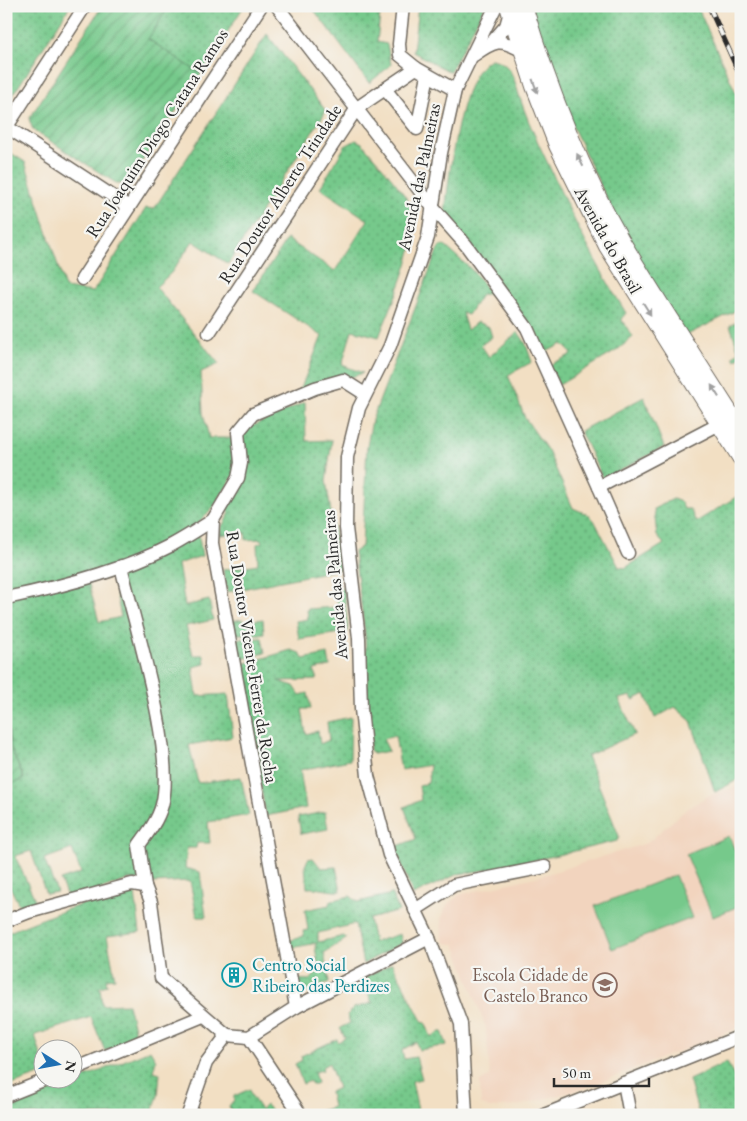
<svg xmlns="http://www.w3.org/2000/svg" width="747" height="1121" font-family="'EB Garamond',serif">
<defs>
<pattern id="grass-dots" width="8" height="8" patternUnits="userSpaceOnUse" patternTransform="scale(1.25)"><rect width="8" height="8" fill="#76c98b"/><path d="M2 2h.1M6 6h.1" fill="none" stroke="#61a372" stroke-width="1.8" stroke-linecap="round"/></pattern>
<pattern id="garden-furrows" width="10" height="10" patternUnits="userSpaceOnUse" patternTransform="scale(1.25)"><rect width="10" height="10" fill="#76c98b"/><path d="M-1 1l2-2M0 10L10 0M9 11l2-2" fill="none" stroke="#61a372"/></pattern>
</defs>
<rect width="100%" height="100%" fill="#f6f6f2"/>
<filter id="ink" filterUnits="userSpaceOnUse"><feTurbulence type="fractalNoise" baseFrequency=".02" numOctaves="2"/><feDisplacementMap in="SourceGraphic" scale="10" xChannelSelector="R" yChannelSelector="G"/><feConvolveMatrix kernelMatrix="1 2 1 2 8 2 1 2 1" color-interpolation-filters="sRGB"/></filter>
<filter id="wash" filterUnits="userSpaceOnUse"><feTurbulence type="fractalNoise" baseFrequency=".0096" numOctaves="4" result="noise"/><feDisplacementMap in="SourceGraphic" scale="20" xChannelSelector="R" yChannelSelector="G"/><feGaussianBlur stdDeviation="1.12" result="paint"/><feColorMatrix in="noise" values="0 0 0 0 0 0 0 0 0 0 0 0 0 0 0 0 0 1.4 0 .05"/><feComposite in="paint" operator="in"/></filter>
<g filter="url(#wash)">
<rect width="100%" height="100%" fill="#f2dfc3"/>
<path fill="#f2d4be" d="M741,785V1027L583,1089L516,1106L489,1108L481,1104L480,1082L490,1076L486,1028L455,944L445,943L442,936L441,919L447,905L459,895L544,875L647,843L688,808L708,796Z"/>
<g fill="url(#grass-dots)" stroke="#507a5b" fill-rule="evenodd">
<path d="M6,6H70L6,106Z"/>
<path d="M169,6H244L201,74L148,39Z"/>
<path d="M311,6H381L377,42L387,44L391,65L369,83Z"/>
<path d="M418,6H485L450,72L413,52Z"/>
<path d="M529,6H697L741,104V308L685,336L630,248L571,123Z"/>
<path d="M267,34L326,111L228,264L193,241L171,273L156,287L219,364L201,372L203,413L209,438H233L236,472L213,508L197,524L202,556L178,564L185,606L209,600L213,620L186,626L193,655H204L205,664L193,667L197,696L228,694L233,737L189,745L198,783L241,777L249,815L208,822L210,843H197L196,848H187L185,868L200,872L206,917H197L190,881L152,883L130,879L69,901L60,880L81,873L72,849L44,859L57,892L46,894L31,851L15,856L37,904H27L20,907L6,879V786L24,778L11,749L6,715V150L25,162L65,288L93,292L146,208L154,209ZM111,569L121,617L99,622L87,577Z"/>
<path d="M491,59C512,62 514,80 520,98C528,122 539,145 550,168C572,218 597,266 626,313L621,319L633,337L616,351L559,385L548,366L572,354L562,344L542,354L444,220C449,184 457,74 491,59Z"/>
<path d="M356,140L362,143C376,160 406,192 413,211C423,240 390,308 379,337L352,330L342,365L363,373L298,395L322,336L253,291L287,239L335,271L368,220L320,188L345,146Z"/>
<path d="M440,246H445L472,270L490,293L481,295L468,315L462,313L467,330L477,322L489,327L492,337L481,345L489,357L518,332L525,342L532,362L508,375L525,418L548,451L573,508L589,515L594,520L619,567L625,568L664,544L657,536L654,509L673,499L681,502L684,509H690L696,522L741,494V778L715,792L691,721L675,707L655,718L645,694L633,700L631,696L619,699L635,734L587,756L619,836L617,841L506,867L458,874L413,895L395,847L416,839L404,807L421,800L419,786L428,783L430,765L401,770L395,736L383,739L389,751L373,754L370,750L365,634L354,552L362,546L367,446L372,420L437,251Z"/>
<path d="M741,320V356L735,360L733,356L739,352L730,325Z"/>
<path d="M644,397L664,447L603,479L580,431Z"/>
<path d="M305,402L306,441L332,440L326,481L340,569L227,592L223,570L258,564L257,544L262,542L261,539L246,540L245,532L220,535L221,528L230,513L225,508L247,468L242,435L246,429Z"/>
<path d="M344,588L348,632L299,639L296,621L308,619L307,609L338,607L336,589Z"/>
<path d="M243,619L244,622L263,619L264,634H233L232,621Z"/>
<path d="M262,638L265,653L239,660L235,639Z"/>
<path d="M291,650L300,653L303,659L328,654L330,666L314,670L317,680L278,681L294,686L300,695L308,693L311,709H302L306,734L318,731L320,744L329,740L327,722L351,717L350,760L300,770L306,808L266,816L244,691L250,689L251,685L243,686L240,665Z"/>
<path d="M325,812L328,829L301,834L298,817Z"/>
<path d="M313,858L321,868L336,867L341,891C329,892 320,887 307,888L305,866L308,859Z"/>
<path d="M135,894L140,932L107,936L115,978L106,979L107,985L100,987L102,1005L128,1004L136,1038L105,1051L91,1017L35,1035L42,1059V1074L6,1087V933C49,917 89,897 135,894Z"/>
<path d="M392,894L399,911L369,919L374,942L400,934L402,943L363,964L355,924L318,933V942L344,936L346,939L324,953L329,982L308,991L302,997L293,991L291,979L310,980L319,971L315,946L317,943L291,948L289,941L304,936L303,931L308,930L305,910L329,905L330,901L350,896L358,902Z"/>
<path d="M392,963L421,1019L426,1024L431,1037L442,1031L447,1045L419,1050L416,1042L402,1050L404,1059L416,1057L422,1079L412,1081L419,1115H307L333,1107L330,1092L338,1088L329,1063L322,1067L323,1070L314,1072L317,1083L312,1085L310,1081L303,1084L295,1064L302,1060L301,1056L337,1039L338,1042L345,1038L340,1028L350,1023L347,1015L354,1008L372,1003L363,979Z"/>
<path d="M150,1050L156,1060L153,1071L160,1073L158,1096L151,1115H6V1110Z"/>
<path d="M727,1062L741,1091V1115H699L689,1080Z"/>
<path d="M250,1089L251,1095L261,1110L266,1105L274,1113L283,1108L286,1115H233L229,1106L234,1100V1096Z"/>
</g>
<g fill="url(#garden-furrows)" stroke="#507a5b">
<path d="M102,6H169L148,39L201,74L126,185L116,183L33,130L29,119Z"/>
<path d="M6,714L11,749L24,779L6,786Z"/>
</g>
<g fill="#76c98b" stroke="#507a5b">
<path d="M729,836L741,865V905L713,917L686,854Z"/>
<path d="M675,875L692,918L612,949L595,906Z"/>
</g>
</g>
<g filter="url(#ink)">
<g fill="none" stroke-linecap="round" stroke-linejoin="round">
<g stroke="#716a60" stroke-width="15">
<g id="street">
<path d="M277,6L434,209L466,245L527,328L599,487L727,420"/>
<path d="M403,6L399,44L400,55L416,68L455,90"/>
<path d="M492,42L506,26L510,12"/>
<path d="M474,55C495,40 500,38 523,51"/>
<path d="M385,89L417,129L428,75"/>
<path d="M7,127L129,207"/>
<path d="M6,128L85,6"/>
<path d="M82,279L261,6"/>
<path d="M209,333L357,108L416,68"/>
<path d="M599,487L628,553"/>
<path d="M121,566C134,623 176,752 162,805C158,820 148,833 139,845L145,886L151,902L161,978L227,1035"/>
<path d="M6,598C60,587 122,571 170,546C185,538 199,529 213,520"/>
<path d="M415,910L454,885L545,867"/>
<path d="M6,921L29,912L132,884L145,886"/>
<path d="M296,1007L212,543L213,520L238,478L241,463L238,432L253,414L315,388L343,380L365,394"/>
<path d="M227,1035L249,1037L296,1007L429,938"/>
<path d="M249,1037L301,1115"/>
<path d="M72,1070L203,1016"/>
<path d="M624,1083L630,1115"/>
<path d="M6,1096L51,1078"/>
<path d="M188,1115L206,1063L227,1035"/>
<path d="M466,1115L461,1024L429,938L389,855L368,776L361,709L359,638L346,528L347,457L359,408L390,346L428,237L441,153L455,90L496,6"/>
<path d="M544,1115L741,1036"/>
</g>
</g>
<g stroke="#716a60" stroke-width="20">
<g id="secondary">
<path d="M509,6L535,86L558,145L608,246L741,457"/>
<path d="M523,6C547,86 578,167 620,240C658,305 701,368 741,432"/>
</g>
</g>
<use href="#street" stroke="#fff" stroke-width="12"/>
<use href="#secondary" stroke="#fff" stroke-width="18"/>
<g stroke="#2b2b2b" stroke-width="5.5">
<path id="rail" d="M709,6L741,77"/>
</g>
<use href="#rail" stroke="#f6f6f2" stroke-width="4" stroke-dasharray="11" stroke-linecap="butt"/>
</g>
<defs><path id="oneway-solid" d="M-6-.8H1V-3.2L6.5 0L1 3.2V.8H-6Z" transform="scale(1.25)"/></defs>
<g fill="#a0a0a0">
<use href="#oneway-solid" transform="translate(535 86) rotate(70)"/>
<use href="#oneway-solid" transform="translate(580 160) rotate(-116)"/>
<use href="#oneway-solid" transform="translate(647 309) rotate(58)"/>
<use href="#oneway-solid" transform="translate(715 391) rotate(-122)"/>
</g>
</g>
<defs>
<g id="building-ring" transform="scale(1.25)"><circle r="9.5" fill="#f6f6f2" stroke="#0f9aa8" stroke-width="1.5"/><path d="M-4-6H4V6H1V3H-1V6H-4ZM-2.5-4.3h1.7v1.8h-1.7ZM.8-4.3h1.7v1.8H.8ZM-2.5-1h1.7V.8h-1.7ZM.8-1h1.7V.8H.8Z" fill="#0f9aa8"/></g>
<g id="school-ring" transform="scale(1.25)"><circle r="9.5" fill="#f6f6f2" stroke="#8d6e63" stroke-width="1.5"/><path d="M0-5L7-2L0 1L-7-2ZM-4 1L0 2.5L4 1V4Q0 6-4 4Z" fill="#8d6e63"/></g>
</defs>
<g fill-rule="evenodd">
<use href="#building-ring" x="234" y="975"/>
<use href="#school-ring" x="605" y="985"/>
</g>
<g text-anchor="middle" stroke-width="4.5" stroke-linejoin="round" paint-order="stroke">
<g font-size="18" fill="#2b2b2b" stroke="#f6f6f2">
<text transform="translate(157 133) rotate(-57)" y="6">Rua Joaquim Diogo Catana Ramos</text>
<text transform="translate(419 177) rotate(-78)" y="6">Avenida das Palmeiras</text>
<text transform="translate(280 194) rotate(-57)" y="6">Rua Doutor Alberto Trindade</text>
<text transform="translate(608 240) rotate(61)" y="6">Avenida do Brasil</text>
<text transform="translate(335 585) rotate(-95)" y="6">Avenida das Palmeiras</text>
<text transform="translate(252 657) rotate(81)" y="6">Rua Doutor Vicente Ferrer da Rocha</text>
</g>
<g font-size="18" fill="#0d838f" stroke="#f6f6f2" text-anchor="start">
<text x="252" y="971">Centro Social<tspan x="252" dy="21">Ribeiro das Perdizes</tspan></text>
</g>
<g font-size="18" fill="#785e54" stroke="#f6f6f2" text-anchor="end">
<text x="588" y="981">Escola Cidade de<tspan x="588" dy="21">Castelo Branco</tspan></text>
</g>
</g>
<rect width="747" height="1121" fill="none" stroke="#f6f6f2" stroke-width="25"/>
<g transform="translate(58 1064) rotate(101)"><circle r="24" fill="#f6f6f2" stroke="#a5a5a2"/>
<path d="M0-4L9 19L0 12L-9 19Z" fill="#1f6fb2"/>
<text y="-8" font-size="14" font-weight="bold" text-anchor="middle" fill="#2b2b2b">N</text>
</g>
<path d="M554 1078v8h95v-8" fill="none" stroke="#2b2b2b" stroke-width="2.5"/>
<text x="562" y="1078" font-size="15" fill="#2b2b2b" stroke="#f6f6f2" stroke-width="4" paint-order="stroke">50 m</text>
</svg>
